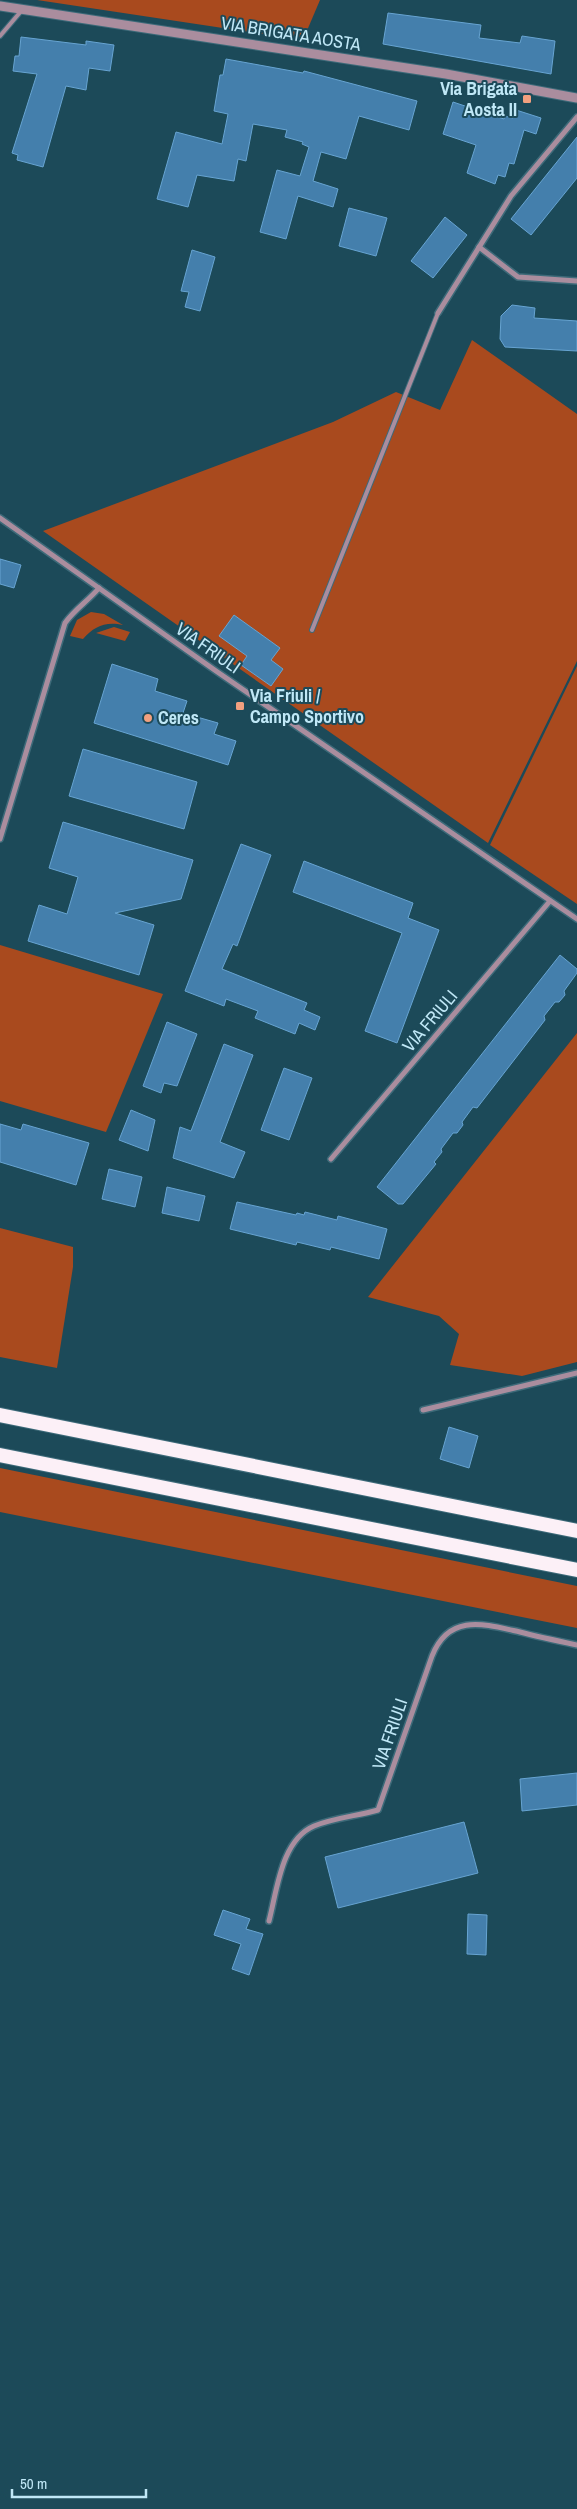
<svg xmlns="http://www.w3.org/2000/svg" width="577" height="2509" font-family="'Archivo Narrow',sans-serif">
<rect width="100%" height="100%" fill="#1c4a59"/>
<g fill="#a94a1e">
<path d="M37,0H320L303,40Z"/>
<path d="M472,340L577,414V661L488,843L43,531L333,422L396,392L440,410Z"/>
<path d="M91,612L104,614L123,625C106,621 94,626 83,639L70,636L77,620Z"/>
<path d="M114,627L130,632L125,641L96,633Z"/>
<path d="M577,666V904L490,845Z"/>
<path d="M0,945L163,994L106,1132L0,1101Z"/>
<path d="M577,1033V1362L522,1376L450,1365L459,1334L439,1316L368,1297Z"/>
<path d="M0,1228L73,1247V1267L57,1368L0,1357Z"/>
<path d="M0,1468L577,1586V1628L0,1512Z"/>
</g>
<g fill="#447fac" stroke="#67a4d2">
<path d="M388,13L481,25L479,38L520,43L522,36L555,41L551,74L383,44Z"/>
<path d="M21,37L86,45V41L114,45L110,71L89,68L86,90L66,86L43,167L17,160L18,155L12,153L37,74L13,71L15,56H19Z"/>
<path d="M226,59L303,73L304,71L417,101L409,130L359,116L346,159L321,152L313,181L338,189L333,207L298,196L286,239L260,232L277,170L300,176L309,147L302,144L303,142L285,137L287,130L253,124L246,161L238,159L234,181L197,175L188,207L157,199L176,132L222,144L228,114L214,111L220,75H223Z"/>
<path d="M453,102L504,119L505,116L513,118L516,110L541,118L536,134L524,130L514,164L509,163L505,177L498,175L495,184L467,173L476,145L443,134Z"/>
<path d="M577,137V178L531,235L511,219Z"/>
<path d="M349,208L387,218L376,256L339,246Z"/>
<path d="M445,217L467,235L433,278L411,261Z"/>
<path d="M192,250L215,257L200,311L185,307L189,292L181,291Z"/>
<path d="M512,305L535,308L534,318L577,321V351L505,347L500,339L501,316Z"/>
<path d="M0,559L21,565L14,588L0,584Z"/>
<path d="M234,615L280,648L271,660L283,669L271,686L241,665L247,656L219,636Z"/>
<path d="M112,664L158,679L155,691L187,701L183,713L218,723L214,734L236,741L228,765L94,723Z"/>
<path d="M83,749L197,782L184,829L69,796Z"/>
<path d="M63,822L193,860L181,899L115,913L154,925L139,975L28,941L39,905L67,914L78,877L49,868Z"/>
<path d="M241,844L271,855L237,946L233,944L222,969L307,1003L304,1010L320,1017L315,1030L299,1023L295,1034L255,1018L258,1011L226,999L224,1006L185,991Z"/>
<path d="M304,861L413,903L408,918L439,930L397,1043L365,1031L402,933L293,892Z"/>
<path d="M560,955L577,969V973L564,991L565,995L559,1002H555L544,1016L545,1020L477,1108L473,1107L462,1122L463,1125L457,1133H453L441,1149L442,1152L434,1162L436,1164L403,1204H398L377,1187Z"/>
<path d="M167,1022L197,1034L177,1086L164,1083L161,1093L143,1086Z"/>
<path d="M224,1044L253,1055L220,1142L245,1152L234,1178L173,1158L180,1127L191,1131Z"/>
<path d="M284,1068L312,1078L289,1140L261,1130Z"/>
<path d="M131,1110L155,1120L148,1151L119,1140Z"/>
<path d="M0,1124L21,1130L23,1124L89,1143L76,1185L0,1162Z"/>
<path d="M109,1169L142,1177L135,1207L102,1199Z"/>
<path d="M167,1187L205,1196L199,1221L162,1213Z"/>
<path d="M237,1202L296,1215L297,1213L304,1215L305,1212L337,1220L338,1216L387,1229L379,1259L331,1247L330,1250L297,1242L296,1245L230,1229Z"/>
<path d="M449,1427L478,1436L469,1468L440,1459Z"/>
<path d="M577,1773V1805L522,1811L520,1779Z"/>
<path d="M464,1822L478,1873L338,1908L325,1857Z"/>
<path d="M223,1910L250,1919L246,1929L263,1934L249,1975L232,1969L241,1944L214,1935Z"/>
<path d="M468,1914L487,1915L486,1955L467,1954Z"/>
</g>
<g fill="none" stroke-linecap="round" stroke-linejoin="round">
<g stroke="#3d6a79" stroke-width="6">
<g id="service">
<path d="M0,36L22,10"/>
<path d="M312,630L438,313"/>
</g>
</g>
<g stroke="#3d6a79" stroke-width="8">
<g id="minor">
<path d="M479,247L518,277L577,281"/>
<path d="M438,313L511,196L577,117"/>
<path d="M0,518L216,671L577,919"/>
<path d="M0,839L65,623C75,609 88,601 99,588"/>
<path d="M331,1159L550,901"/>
<path d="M423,1410L577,1373"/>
<path d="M269,1921C277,1891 281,1840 314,1826C333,1818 357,1816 378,1810L432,1656C449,1613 484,1624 520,1632C539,1637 558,1641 577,1645"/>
</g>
</g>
<g stroke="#3d6a79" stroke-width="11">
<path id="tertiary" d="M0,6L446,74L577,98"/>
</g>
<g stroke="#3d6a79" stroke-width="16">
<g id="trunk">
<path d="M0,1415L577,1531"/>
<path d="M0,1455L577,1570"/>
</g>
</g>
<use href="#service" stroke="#aa8d9e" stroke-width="4"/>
<use href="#minor" stroke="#aa8d9e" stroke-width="5"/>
<use href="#tertiary" stroke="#aa8d9e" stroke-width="9"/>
<use href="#trunk" stroke="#fcf0f7" stroke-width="14"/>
</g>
<g fill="#f2a07f" stroke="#1c4a59" stroke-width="2">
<rect x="522" y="94" width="10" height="10" rx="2.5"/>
<rect x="235" y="701" width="10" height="10" rx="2.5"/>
<circle cx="148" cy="718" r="5"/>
</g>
<g text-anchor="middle" stroke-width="4" stroke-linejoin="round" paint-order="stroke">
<g font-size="18" fill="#c0e8f7" stroke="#1c4a59">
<text transform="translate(291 34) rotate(9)" y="6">VIA BRIGATA AOSTA</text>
<text transform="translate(208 648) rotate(35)" y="6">VIA FRIULI</text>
<text transform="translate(430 1021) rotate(-50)" y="6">VIA FRIULI</text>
<text transform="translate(390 1734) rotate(-71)" y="6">VIA FRIULI</text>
</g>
<g font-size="18" font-weight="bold" fill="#c0e8f7" stroke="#1c4a59" text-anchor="start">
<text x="517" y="95" text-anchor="end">Via Brigata<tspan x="517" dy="21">Aosta II</tspan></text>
<text x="250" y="702">Via Friuli /<tspan x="250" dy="21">Campo Sportivo</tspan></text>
<text x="158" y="724">Ceres</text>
</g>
</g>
<path d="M12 2489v8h134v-8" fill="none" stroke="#c0e8f7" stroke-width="2.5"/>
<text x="20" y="2489" font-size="15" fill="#c0e8f7" stroke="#1c4a59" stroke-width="4" paint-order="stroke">50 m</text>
</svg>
